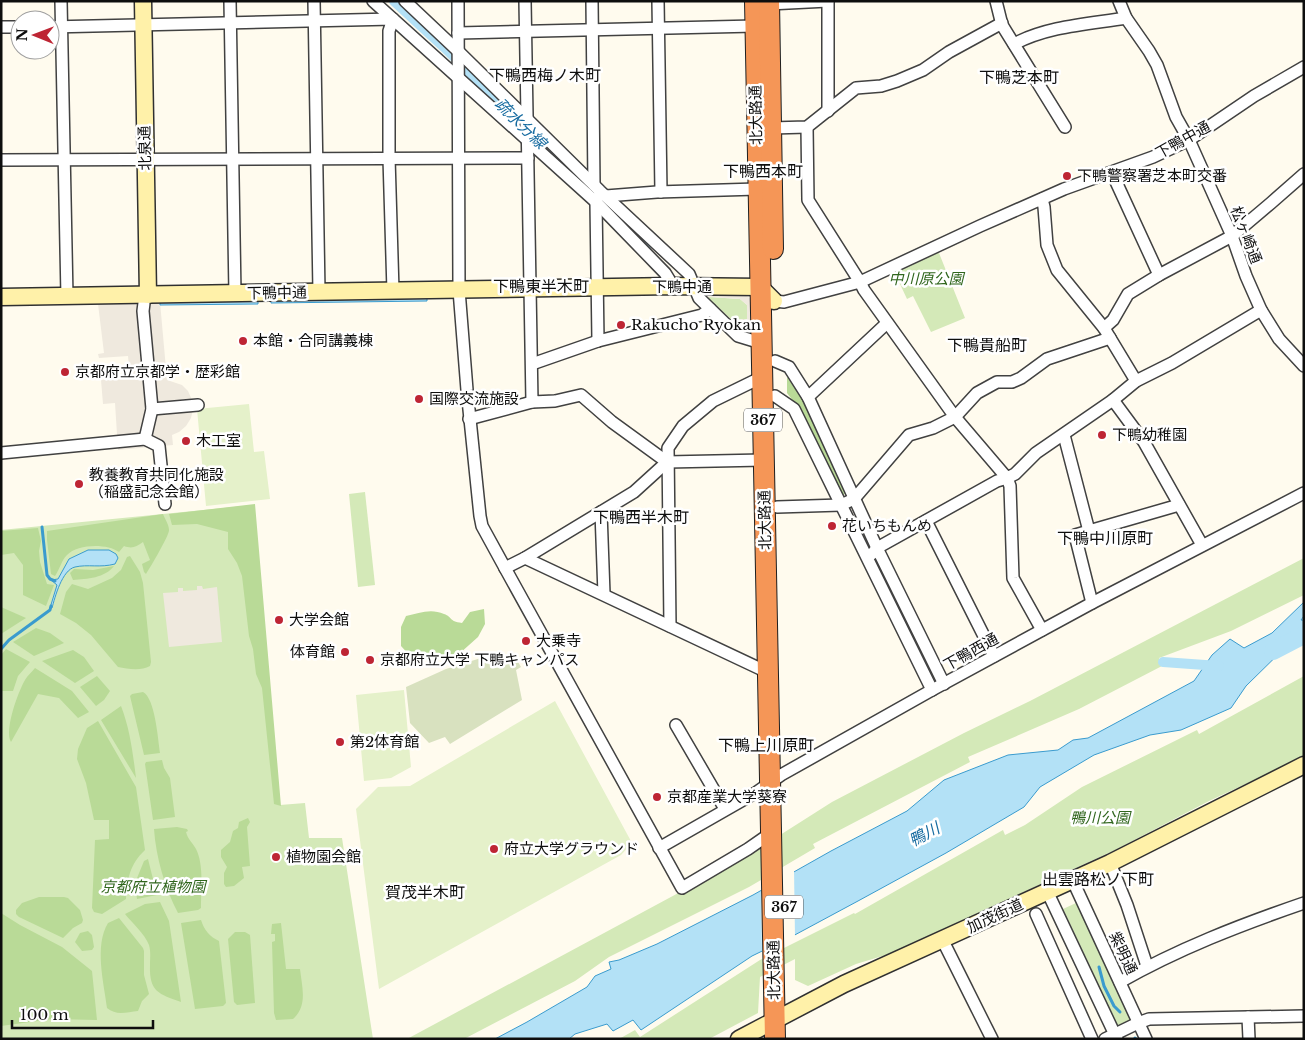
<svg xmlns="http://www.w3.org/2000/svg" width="1305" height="1040" font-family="'Libre Baskerville','Noto Sans JP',serif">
<rect width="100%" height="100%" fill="#fffbee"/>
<g fill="#d4e9b8">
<path d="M934,251L939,253L965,318L931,332L913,296L907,299L893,269Z"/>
<path d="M709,297L740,299L747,305V320H732L708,298Z"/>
<path d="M365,492L375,585L358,587L349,494Z"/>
<path d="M254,505L280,805L305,803L309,838H342L373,1039H1V530Z"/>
<path d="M1304,558V595L1231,631L1159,658L1162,666L1079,709L968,757L970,762L813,844L815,848L749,887L609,957L575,981L464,1039H407L747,856L832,802L964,733L1030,701Z"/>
<path d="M1304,676V757L1209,801L1115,850L889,954L856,964L808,986L795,980V959L760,977L758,1013L709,1039H619L635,1030L640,1037L760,960L854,913L855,914L1003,830L1005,835L1025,825L1082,787L1197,730L1199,734Z"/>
<path d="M1076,903L1130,1018L1129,1022L1120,1026L1117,1024L1063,909Z"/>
</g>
<g fill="#b9da97">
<path d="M787,377L807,405L846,493L842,496L800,410L787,393Z"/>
<path d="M255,504L281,806L274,804L262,688L256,674L253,649L249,636L242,576L237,563L228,549V532L197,524L172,525L169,514Z"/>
<path d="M163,514C165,519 169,525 169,530C170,534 150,568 146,574L144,572L142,564L150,560L143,542C136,547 132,549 124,546L119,552C107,543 77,544 67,555C61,561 60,569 55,576L51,574L47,540V531Z"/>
<path d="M38,528L41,541L39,551L40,562L47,584L54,585L46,606L23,595V565L14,553L1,555V531Z"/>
<path d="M130,556L140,572L143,583L151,662L150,666C141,671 128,669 118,667L91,635L76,623L60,614L66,592L72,584L88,589L112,578L121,570L127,557Z"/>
<path d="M114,566C105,578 87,579 73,580L70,573L74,569L93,570Z"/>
<path d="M1,607L26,618L1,634Z"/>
<path d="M484,609L485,624L478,637L459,654L444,655L426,660L413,659L401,646V627L406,616C419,613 431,608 444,614C453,617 448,621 462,623L470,612Z"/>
<path d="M36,628L50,633L64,643L34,656L13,642Z"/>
<path d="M6,649L30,662L18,676L13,691H1V655Z"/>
<path d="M73,650L84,657L94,671L75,683L42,661Z"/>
<path d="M35,668L72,691L89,712L78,718L59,698L38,694L11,742C4,730 18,692 25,680C27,676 32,672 35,668Z"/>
<path d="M97,676L110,691L104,700L96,706L80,687Z"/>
<path d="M143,692C155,698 158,739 160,753L144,755L130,696L132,694Z"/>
<path d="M121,706C130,729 133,754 136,778L101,720Z"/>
<path d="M98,721L136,787L145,850C130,864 127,879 126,899L102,914L94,912L92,908L95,840L109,839V820H94L86,783L77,759L78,749L87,728Z"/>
<path d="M162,760L164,768L170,778L175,817L153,820L145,764L146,762Z"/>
<path d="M248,818L250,822L247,827L250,866L242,867L244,878L234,886L226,887L224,884V873L227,867L221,857V850L230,842L233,831L238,828L239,822Z"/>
<path d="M177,827L187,829L188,831L186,832C188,840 193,843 196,849C204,864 201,891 201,908L198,910L178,913C165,888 156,858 154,829Z"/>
<path d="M148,859L157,895L137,899L135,883L144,861Z"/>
<path d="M39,897H64L68,898L80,910L83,920L82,923L73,928L63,938L19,917L16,914V910L22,903Z"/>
<path d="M160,902L169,921L181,1002C159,994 149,992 150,965C150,959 151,952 149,945C145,934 132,923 125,914L145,904Z"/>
<path d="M1,913L20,925L62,947L92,971L97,1020L52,1019L1,1026Z"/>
<path d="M119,918L143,948L144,951V975L149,994L142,1001L138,1011C127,1012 116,1016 107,1008C104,983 94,946 108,923Z"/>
<path d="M201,920C204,930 210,937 219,941L226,1003L223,1006L195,1009L181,923Z"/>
<path d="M281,923L286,969H300C302,987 308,1006 293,1019L276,1020L274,1013L272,942L275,941V934H271L272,924Z"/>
<path d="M88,931L92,935L94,947L92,950L82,951L75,942L80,933Z"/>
<path d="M235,932H245L250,935L255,1003L237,1005L234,1002L228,939Z"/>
</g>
<path fill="#d8e1bf" d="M500,652L505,659L514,655L521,667L516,670L522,700L450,744L445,737L429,743L410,723L406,687L446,669Z"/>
<g fill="#e5f1ca">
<path d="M249,404L254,452L264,451L270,499L206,506L197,409Z"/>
<path d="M404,690L411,767L391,778L364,781L356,695Z"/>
<path d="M555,701L632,843L621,855L379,989L356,809L378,787L410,786Z"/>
</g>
<g fill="#efe9de" fill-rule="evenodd">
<path d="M705,293L744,295L750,298L753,302V333L744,334L704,295ZM709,297L740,299L747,305V319L731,320L708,298Z"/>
<path d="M160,302L167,380L182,385L188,391L192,400L193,409L191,418L186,426L179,432L172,435L173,445L118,450L115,403L103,404L101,380L130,377L128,356L99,358L98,354L104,353L98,304Z"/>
<path d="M197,586H202L203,589L217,587L222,642L169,647L163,593L178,592V588H183V591L197,590Z"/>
</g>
<g fill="#b3e1f6" stroke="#3a9bce">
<path d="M427,297V301L271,303V301Z"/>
<path d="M258,301V304L160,305V302Z"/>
<path d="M88,550H109L116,554L118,558L115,564C100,568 88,564 75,567C62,570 55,597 52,608H50L57,585L51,580L58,579L69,559Z"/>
<path d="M1304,602V616L1301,620H1304V633L1299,634L1246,686L1231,708L1181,730L1150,735L1094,755L1040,787L1024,807L946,853L858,901L791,937L752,956L641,1030L633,1020L613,1031L607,1024L575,1034L569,1039H495L527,1022L587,987L595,976L611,969L609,962L619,960L657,944L753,895L831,851L907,811L944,780L1008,755L1058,750L1073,740L1088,738L1194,681L1212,655L1230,639L1244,648L1272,633Z"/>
</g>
<path fill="#fffbee" d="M794,869L795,938L762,953L761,888Z"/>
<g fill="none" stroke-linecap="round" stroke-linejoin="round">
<g stroke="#3a9bce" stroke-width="3">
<path d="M42,527L47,575L50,579L55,581"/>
<path d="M1,649L9,640L50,610L51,606"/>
<path d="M1099,967L1104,986L1114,1006L1120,1012"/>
<path d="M1135,1038L1136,1039"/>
</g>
<g stroke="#b3e1f6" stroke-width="10">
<path d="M394,1L445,48L569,171"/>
<path d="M628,228L647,245"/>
<path d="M1163,662L1219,666"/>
</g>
<path stroke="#b3e1f6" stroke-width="18" d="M1273,651L1304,635"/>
<g stroke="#414141" stroke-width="14">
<g id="street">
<path d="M61,1L67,297"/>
<path d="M230,1L235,294"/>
<path d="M314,1L319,292"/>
<path d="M373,1L596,202L665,273L673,286"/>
<path d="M405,1L458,51L600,191L689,274L699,298L738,336L761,343"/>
<path d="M458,1L459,290L467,390L480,516L482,526L505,568L682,888L748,849L771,833"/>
<path d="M525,1L532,402L555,401L581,395L612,422L667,462L763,460"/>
<path d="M592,1L594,185"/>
<path d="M658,1L661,192"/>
<path d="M996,1L1002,25L1065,127"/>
<path d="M1119,1L1126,18L1149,51L1157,65L1176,117L1189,140L1232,236L1246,276L1261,310L1279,339L1304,366"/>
<path d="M769,4L828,1"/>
<path d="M1,27H20"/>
<path d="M50,27L393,19L389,31V158L393,291"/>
<path d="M458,33L755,26"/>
<path d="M1014,44C1048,26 1089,24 1126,18"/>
<path d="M828,111V1"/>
<path d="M807,127L808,200L860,282L864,290L955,417L1007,478L1015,474L1036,453L1113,400L1136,381L1172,363L1261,310"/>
<path d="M771,128L807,127L856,88L881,86L897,81L923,70L949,52L1002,23"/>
<path d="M1,160L528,158"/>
<path d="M1112,173L1159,275"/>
<path d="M606,196L657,192L757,189"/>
<path d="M597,198L596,202L598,341"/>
<path d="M1042,199L1044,207L1047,245L1057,270L1104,328L1136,381"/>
<path d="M774,301L784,302L860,282L980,226L1064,189L1153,157L1189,140L1254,96L1304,67"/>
<path d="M144,303L143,311L152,409L145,439"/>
<path d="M1104,328L1113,320L1128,294L1159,275L1232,236L1271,203L1304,174"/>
<path d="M775,361L789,367L808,397L877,548L944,684"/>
<path d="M532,364L598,341L702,315L710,309"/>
<path d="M775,396L794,409L932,690"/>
<path d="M808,397L887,323"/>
<path d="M1113,400L1144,442L1202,545"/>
<path d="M152,409L198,405"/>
<path d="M469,419L532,402"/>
<path d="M1064,435L1089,531"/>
<path d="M1,453L145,439L159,446L165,504"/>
<path d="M777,507L841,505L854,499L909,435L933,428L955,417L977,393L997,382H1012L1021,378L1047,359L1110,338"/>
<path d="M601,512L604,594"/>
<path d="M926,521L994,656"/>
<path d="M872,554L877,548L997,481L1007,478L1010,486L1013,578L1042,630"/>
<path d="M525,558L767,672"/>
<path d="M505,568L525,558L634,492L667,462"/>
<path d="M1092,603L1075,535L1179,505"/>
<path d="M670,626L668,448L683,426L713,401L762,377"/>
<path d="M676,725L725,809"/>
<path d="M659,848L757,792L781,775L932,690L1092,603L1304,493"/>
<path d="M1110,863L1127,905L1147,966"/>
<path d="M1072,879L1146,1039"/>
<path d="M1047,891L1117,1039"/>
<path d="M1036,914L1092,1039"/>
<path d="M943,941L992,1039"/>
<path d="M1120,982C1178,949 1240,925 1304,903"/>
<path d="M1248,1017L1249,1039"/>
<path d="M1105,1039L1138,1023L1149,1019L1304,1016"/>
</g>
</g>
<g stroke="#303030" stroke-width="19">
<g id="secondary">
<path d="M143,1L148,295"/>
<path d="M1,297L673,286L760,287L774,301"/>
<path d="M739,1039L844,984L1110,863L1304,765"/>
</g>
</g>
<g stroke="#1f1f1f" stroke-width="22">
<g id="highway">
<path d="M755,1L775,1039"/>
<path d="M769,1L773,249"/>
</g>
</g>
<use href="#street" stroke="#fff" stroke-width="11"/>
<use href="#secondary" stroke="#fff1a9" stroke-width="16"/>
<use href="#highway" stroke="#f59657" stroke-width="20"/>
</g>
<g fill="#be2534" stroke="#fff" stroke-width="2">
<circle cx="1067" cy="176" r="5"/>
<circle cx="621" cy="325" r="5"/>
<circle cx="243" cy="341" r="5"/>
<circle cx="65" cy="372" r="5"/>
<circle cx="419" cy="399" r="5"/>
<circle cx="1102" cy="435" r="5"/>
<circle cx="186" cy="441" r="5"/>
<circle cx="79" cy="484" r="5"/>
<circle cx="832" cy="526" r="5"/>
<circle cx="279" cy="620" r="5"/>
<circle cx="526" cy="641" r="5"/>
<circle cx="345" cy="652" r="5"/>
<circle cx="370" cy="660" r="5"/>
<circle cx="340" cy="742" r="5"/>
<circle cx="657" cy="797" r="5"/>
<circle cx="494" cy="849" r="5"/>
<circle cx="276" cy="857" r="5"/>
</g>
<g text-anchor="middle" stroke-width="5" stroke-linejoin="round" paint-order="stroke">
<g fill="#fff" stroke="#565656" stroke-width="1">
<rect x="744" y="408.5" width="38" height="23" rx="4"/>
<rect x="765" y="895.5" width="38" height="23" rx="4"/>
</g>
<g font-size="14" font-weight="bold" fill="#0e0e0e">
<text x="763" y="425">367</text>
<text x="784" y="912">367</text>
</g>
<g font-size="15" fill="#0e0e0e" stroke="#fff">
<text transform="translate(756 115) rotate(-91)" y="5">北大路通</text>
<text transform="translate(1183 140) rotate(-29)" y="5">下鴨中通</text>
<text transform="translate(145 148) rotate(-91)" y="5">北泉通</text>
<text transform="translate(1246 235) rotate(69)" y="5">松ヶ崎通</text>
<text x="682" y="292">下鴨中通</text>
<text transform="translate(277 293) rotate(-1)" y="5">下鴨中通</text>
<text transform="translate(765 520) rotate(-91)" y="5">北大路通</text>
<text transform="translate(971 652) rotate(-29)" y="5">下鴨西通</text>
<text transform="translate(995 916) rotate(-25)" y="5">加茂街道</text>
<text transform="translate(1123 953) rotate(65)" y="5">紫明通</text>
<text transform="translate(774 970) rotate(-91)" y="5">北大路通</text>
</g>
<g font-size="15" fill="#0e0e0e" stroke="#fff" text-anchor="start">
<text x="1077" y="181">下鴨警察署芝本町交番</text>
<text x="631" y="330">Rakucho Ryokan</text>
<text x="253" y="346">本館・合同講義棟</text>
<text x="75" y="377">京都府立京都学・歴彩館</text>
<text x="429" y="404">国際交流施設</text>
<text x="1112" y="440">下鴨幼稚園</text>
<text x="196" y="446">木工室</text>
<text x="89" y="480">教養教育共同化施設<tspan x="89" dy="17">（稲盛記念会館）</tspan></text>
<text x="842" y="531">花いちもんめ</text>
<text x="289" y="625">大学会館</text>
<text x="536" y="646">大乗寺</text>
<text x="335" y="657" text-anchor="end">体育館</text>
<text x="380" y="665">京都府立大学 下鴨キャンパス</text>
<text x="350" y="747">第2体育館</text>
<text x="667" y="802">京都産業大学葵寮</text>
<text x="504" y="854">府立大学グラウンド</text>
<text x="286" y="862">植物園会館</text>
</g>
<g font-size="15" font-style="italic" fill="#30661d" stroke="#fff">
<text x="926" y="284">中川原公園</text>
<text x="1100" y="823">鴨川公園</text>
<text x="153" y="892">京都府立植物園</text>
</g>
<g font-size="16" fill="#0e0e0e" stroke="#fff">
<text x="545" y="81">下鴨西梅ノ木町</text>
<text x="1019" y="83">下鴨芝本町</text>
<text x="763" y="177">下鴨西本町</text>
<text x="541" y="292">下鴨東半木町</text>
<text x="987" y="351">下鴨貴船町</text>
<text x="641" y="523">下鴨西半木町</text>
<text x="1105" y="544">下鴨中川原町</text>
<text x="766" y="751">下鴨上川原町</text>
<text x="1098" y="885">出雲路松ノ下町</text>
<text x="425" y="898">賀茂半木町</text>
</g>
<g font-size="16" font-style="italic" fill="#166ba0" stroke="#fff">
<text transform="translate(521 123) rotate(44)" y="6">疏水分線</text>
<text transform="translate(924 834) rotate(-28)" y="6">鴨川</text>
</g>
</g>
<rect width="1305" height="1040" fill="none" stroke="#0e0e0e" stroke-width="5"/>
<g transform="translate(35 35) rotate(271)"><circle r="24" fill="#ffffff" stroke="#9f9f9f"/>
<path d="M0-4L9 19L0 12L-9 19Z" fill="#be2534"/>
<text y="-8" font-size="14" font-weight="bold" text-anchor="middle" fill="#0e0e0e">N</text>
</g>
<path d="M12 1020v8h141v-8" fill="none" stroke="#0e0e0e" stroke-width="2.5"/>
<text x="20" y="1020" font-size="15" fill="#0e0e0e" stroke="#ffffff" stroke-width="4" paint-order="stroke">100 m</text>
</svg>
